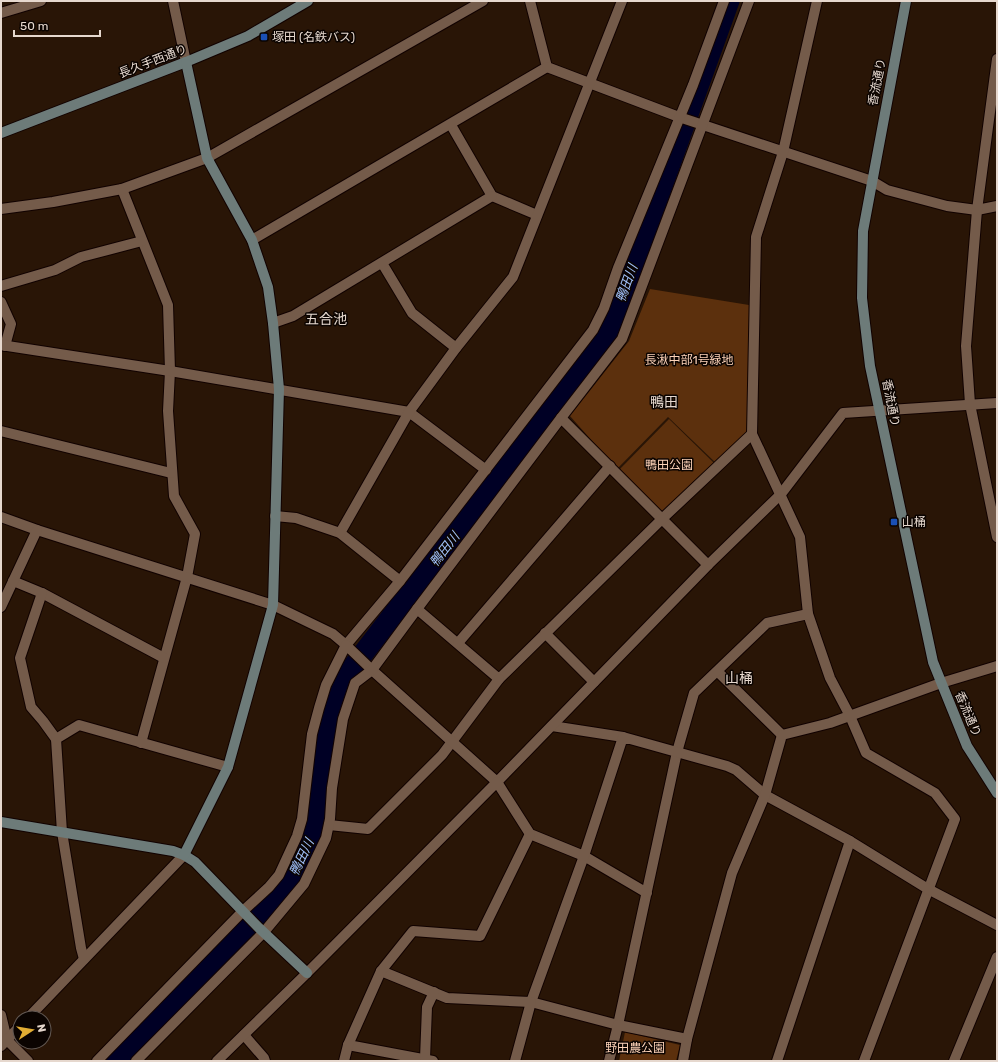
<svg xmlns="http://www.w3.org/2000/svg" width="998" height="1062" font-family="Rubik,'Noto Sans JP',sans-serif">
<rect width="100%" height="100%" fill="#291506"/>
<g fill="#5c300d">
<path d="M650,289L749,305V434L717,464L668,417L617,469L570,416L629,341Z"/>
<path d="M669,419L716,465L663,513L619,470Z"/>
<path d="M625,1032L680,1045L676,1061H619Z"/>
</g>
<g fill="none" stroke-linecap="round" stroke-linejoin="round">
<path stroke="#000025" stroke-width="21" d="M117,1061L263,914L298,871L307,854L312,836L321,763L334,707L352,668L577,376L608,332L618,308L729,1"/>
<g stroke="#110200" stroke-width="12">
<g id="street">
<path d="M173,1L186,62"/>
<path d="M530,1L547,67L679,117L872,181L887,190L947,206L977,210L997,206"/>
<path d="M817,1L783,152L756,237L752,434L800,537L808,614L830,678L850,716L866,753L935,793L955,819L864,1061"/>
<path d="M1,13L41,1"/>
<path d="M997,59L977,210L966,346L970,404L997,537"/>
<path d="M451,125L492,196L537,215"/>
<path d="M122,189L168,305L170,371L168,411L174,496L195,534L187,577L141,743"/>
<path d="M1,209L53,202L122,189L207,158L483,1"/>
<path d="M252,240L547,67"/>
<path d="M382,263L412,313L456,348"/>
<path d="M1,286L55,270L81,257L142,241"/>
<path d="M1,302L11,324L5,346"/>
<path d="M273,323L293,316L492,196"/>
<path d="M1,345L170,371L409,412L486,470"/>
<path d="M561,418L708,565"/>
<path d="M1,431L171,473"/>
<path d="M275,516L296,518L340,533L400,581"/>
<path d="M1,517L37,530L273,605L333,634L346,645L400,581L593,330L604,308L618,268L693,85L724,1"/>
<path d="M340,533L409,412L456,348L513,277L622,1"/>
<path d="M13,581L42,593L164,658"/>
<path d="M42,593L20,658L31,707L43,721L56,739"/>
<path d="M1,607L37,530"/>
<path d="M417,609L499,679L663,518L752,434"/>
<path d="M545,633L594,682"/>
<path d="M458,643L610,466"/>
<path d="M718,672L782,735"/>
<path d="M552,726L623,737"/>
<path d="M329,825L368,829L442,755L499,679"/>
<path d="M647,893L584,856L531,1002L618,1025L677,752L694,693L767,623L808,614"/>
<path d="M84,959L81,948L62,832L56,739L79,725L228,767"/>
<path d="M381,971L447,998L531,1002L515,1061"/>
<path d="M1,1015L7,1040L28,1061"/>
<path d="M28,1018L184,855"/>
<path d="M244,1035L264,1058L265,1061"/>
<path d="M348,1045L433,1061"/>
<path d="M1,1046L20,1026"/>
<path d="M425,1059L427,1007L434,992"/>
<path d="M97,1061L243,911L269,887L279,875L297,836L302,819L312,734L319,708L326,685L346,645L372,670L497,782L708,565L781,494L843,413L997,403"/>
<path d="M136,1061L264,932L304,884L326,838L330,819L332,788L343,719L355,683L372,670L417,609L561,418L622,339L749,1"/>
<path d="M217,1061L307,973L497,782L530,834L584,856L623,737L727,766L736,770L765,795L850,841L928,889L997,925"/>
<path d="M344,1061L348,1045L381,971L413,931L480,936L530,834"/>
<path d="M609,1061L618,1025L687,1039"/>
<path d="M683,1061L687,1039L732,873L765,795L782,735L830,723L941,683L997,666"/>
<path d="M777,1061L850,841"/>
<path d="M954,1061L997,957"/>
</g>
</g>
<g stroke="#110200" stroke-width="12">
<g id="secondary">
<path d="M906,1L863,231L862,298L870,366L933,662L967,746L997,793"/>
<path d="M1,133L186,62L248,36L308,1"/>
<path d="M1,822L173,851L184,855L195,862L259,928L307,973"/>
<path d="M184,855L228,767L273,605L279,389L273,323L268,287L252,240L207,158L186,62"/>
</g>
</g>
<use href="#street" stroke="#745b4a" stroke-width="10"/>
<use href="#secondary" stroke="#6d7b79" stroke-width="10"/>
</g>
<g fill="#1a4fb4" stroke="#0b0401" stroke-width="1.5">
<rect x="260" y="33" width="8" height="8" rx="2"/>
<rect x="890" y="518" width="8" height="8" rx="2"/>
</g>
<g text-anchor="middle" stroke-width="3" stroke-linejoin="round" paint-order="stroke">
<g font-size="12" fill="#e6d8ce" stroke="#0b0401" text-anchor="start">
<text x="272" y="41">塚田 (名鉄バス)</text>
<text x="902" y="526">山桶</text>
</g>
<g font-size="12" fill="#e6d8ce" stroke="#0b0401">
<text transform="translate(153 61) rotate(-21)" y="4">長久手西通り</text>
<text transform="translate(877 82) rotate(-79)" y="4">香流通り</text>
<text transform="translate(891 403) rotate(79)" y="4">香流通り</text>
<text transform="translate(968 714) rotate(67)" y="4">香流通り</text>
</g>
<g font-size="12" fill="#fdd3b8" stroke="#0b0401">
<text x="689" y="364">長湫中部1号緑地</text>
<text x="669" y="469">鴨田公園</text>
<text x="635" y="1052">野田農公園</text>
</g>
<g font-size="13" font-style="italic" fill="#a0c0f9" stroke="#0b0401">
<text transform="translate(626 283) rotate(-70)" y="5">鴨田川</text>
<text transform="translate(444 549) rotate(-52)" y="5">鴨田川</text>
<text transform="translate(301 857) rotate(-64)" y="5">鴨田川</text>
</g>
<g font-size="14" fill="#e6d8ce" stroke="#0b0401">
<text x="326" y="324">五合池</text>
<text x="664" y="407">鴨田</text>
<text x="739" y="683">山桶</text>
</g>
</g>
<rect width="998" height="1062" fill="none" stroke="#e6d8ce" stroke-width="4"/>
<g transform="translate(32 1030) rotate(78)"><circle r="19" fill="#0b0401" stroke="#635953"/>
<path d="M0-3L7 15L0 10L-7 15Z" fill="#e3ae34"/>
<text y="-6" font-size="11" font-weight="bold" text-anchor="middle" fill="#e6d8ce">N</text>
</g>
<path d="M14 30v6h86v-6" fill="none" stroke="#e6d8ce" stroke-width="2"/>
<text x="20" y="30" font-size="12" fill="#e6d8ce" stroke="#0b0401" stroke-width="3" paint-order="stroke">50 m</text>
</svg>
